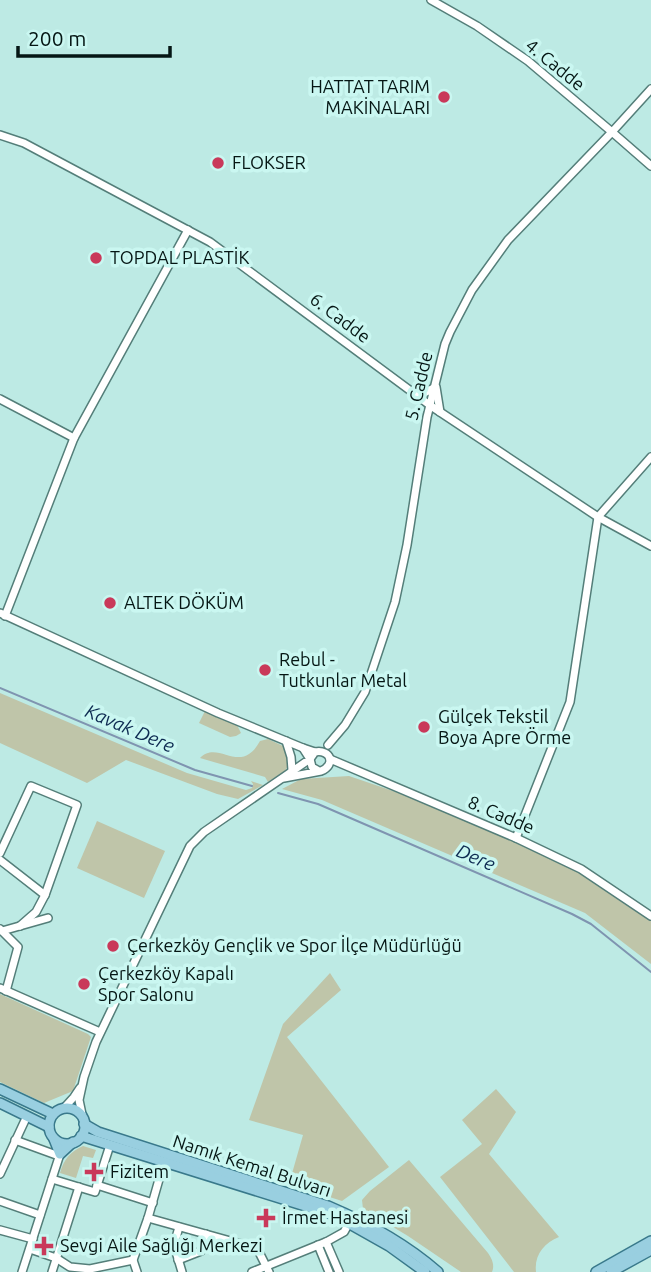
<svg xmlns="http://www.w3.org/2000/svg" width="651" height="1272" font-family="Ubuntu,sans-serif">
<rect width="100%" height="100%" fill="#bdeae4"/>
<g fill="#bfc5a9">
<path d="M0,693L187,773L246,790L252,788L253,784L251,781L263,785L238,799L217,794L126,760L87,783L0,743Z"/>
<path d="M205,711L237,725L241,733L236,736L230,737L199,723Z"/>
<path d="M268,739L283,746L289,764L285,771L268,782L265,777L200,758C215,742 233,765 249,754C254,751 257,746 260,741Z"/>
<path d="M349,776L396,792L507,838L580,870L651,920V964L585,913L322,800L282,789L301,779Z"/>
<path d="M97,821L165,851L144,898L77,868Z"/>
<path d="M330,973L341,990L287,1037L389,1167L342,1201L289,1184L303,1135L249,1120L283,1024Z"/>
<path d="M0,994L88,1034L91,1037L73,1091L44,1103L0,1082Z"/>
<path d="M496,1089L516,1112L489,1154L559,1237C544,1243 534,1255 536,1272H514L440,1177L482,1144L462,1120Z"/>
<path d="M83,1146L96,1150L93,1158L83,1156L76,1178L60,1173C64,1159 70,1152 83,1146Z"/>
<path d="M409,1160L488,1253C492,1259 495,1265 492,1272H461L408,1236L363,1209L362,1200L370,1191Z"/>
</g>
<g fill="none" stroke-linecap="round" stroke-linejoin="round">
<g stroke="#7f94b0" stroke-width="2">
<path d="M0,688L195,770L252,786"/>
<path d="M278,793L318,804L572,914L591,924L651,972"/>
</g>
<g stroke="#547e79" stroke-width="10">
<g id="minor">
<path d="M431,0L477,26L528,61L612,132L651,166"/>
<path d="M0,135L24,143L210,242L431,406L598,517L651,546"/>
<path d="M418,396L436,387L440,412"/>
<path d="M0,399L74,438"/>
<path d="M0,613L218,713L303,748"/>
<path d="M5,616L74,438L188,230"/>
<path d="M286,741L291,757L292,770"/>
<path d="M328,745L345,725L365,692L395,602L407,545L427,417L445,344L450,332L472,290L508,240L612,132L651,89"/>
<path d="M330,759L516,838L581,869L651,916"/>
<path d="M284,778L321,771C336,765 331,749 315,752L310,759L312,767L319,771"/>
<path d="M516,838L570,702L598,517L651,457"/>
<path d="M0,853L31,786L77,805L45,895"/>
<path d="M0,860L45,895L36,912L20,926"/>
<path d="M0,929L18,947L6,991"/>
<path d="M2,931L48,918"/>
<path d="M0,988L100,1032"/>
<path d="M64,1108L74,1097L80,1088"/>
<path d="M83,1119L79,1100L84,1077L96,1042L190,846L204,832L310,759L303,748L315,752"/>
<path d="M15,1140L59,1156"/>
<path d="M0,1174L27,1116"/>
<path d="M52,1179L95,1192L110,1145"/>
<path d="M97,1185L153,1203"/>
<path d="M0,1201L40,1215"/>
<path d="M148,1218L252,1247L258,1250L269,1272"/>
<path d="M179,1227L174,1245L182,1272"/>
<path d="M0,1230L33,1239"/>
<path d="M326,1242L339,1272"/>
<path d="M318,1245L329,1272"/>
<path d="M30,1249L56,1258L70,1267L90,1269L133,1260"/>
<path d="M178,1260L201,1251L206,1234"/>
<path d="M22,1272L60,1154"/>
<path d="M52,1272L79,1187"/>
<path d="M137,1272L133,1260L148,1218L164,1162"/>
<path d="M252,1272L326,1242L344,1232L349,1223"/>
</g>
</g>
<g stroke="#39798b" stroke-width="12">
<g id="major">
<path d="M0,1089L53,1114"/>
<path d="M0,1103L49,1127"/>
<circle cx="67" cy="1126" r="18"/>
<path d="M84,1124L98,1132L328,1206C368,1223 405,1243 438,1272"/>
<path d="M81,1136L334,1215L389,1246L425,1272"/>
<path d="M54,1139L60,1154L73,1142"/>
<path d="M596,1272L651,1241"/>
<path d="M611,1272L651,1250"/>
</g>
</g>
<use href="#minor" stroke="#fff" stroke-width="7"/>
<use href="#major" stroke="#99cfe0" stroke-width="9"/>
</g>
<g fill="#c9395a" stroke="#caf7f1" stroke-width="2.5">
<circle cx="444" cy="97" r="7"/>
<circle cx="218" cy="163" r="7"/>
<circle cx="96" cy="258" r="7"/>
<circle cx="110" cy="603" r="7"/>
<circle cx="265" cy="670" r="7"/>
<circle cx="424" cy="727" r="7"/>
<circle cx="113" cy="946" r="7"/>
<circle cx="84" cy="984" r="7"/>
<path d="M90.5 1161.5h7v7h7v7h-7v7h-7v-7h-7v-7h7z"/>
<path d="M262.5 1207.5h7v7h7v7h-7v7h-7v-7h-7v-7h7z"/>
<path d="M40.5 1235.5h7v7h7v7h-7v7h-7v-7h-7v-7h7z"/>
</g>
<g text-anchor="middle" stroke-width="7" stroke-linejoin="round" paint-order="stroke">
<g font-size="18" fill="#051614" stroke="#caf7f1">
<text transform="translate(555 65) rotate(39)" y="6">4. Cadde</text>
<text transform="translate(340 318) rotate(37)" y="6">6. Cadde</text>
<text transform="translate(419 386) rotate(-77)" y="6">5. Cadde</text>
<text transform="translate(501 815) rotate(23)" y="6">8. Cadde</text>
<text transform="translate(252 1166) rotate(18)" y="6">Namık Kemal Bulvarı</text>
</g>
<g font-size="18" fill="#051614" stroke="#caf7f1" text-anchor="start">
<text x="430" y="93" text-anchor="end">HATTAT TARIM<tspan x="430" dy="21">MAKİNALARI</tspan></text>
<text x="232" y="169">FLOKSER</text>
<text x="110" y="264">TOPDAL PLASTİK</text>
<text x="124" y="609">ALTEK DÖKÜM</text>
<text x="279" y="666">Rebul -<tspan x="279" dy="21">Tutkunlar Metal</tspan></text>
<text x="438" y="723">Gülçek Tekstil<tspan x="438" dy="21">Boya Apre Örme</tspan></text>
<text x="127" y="952">Çerkezköy Gençlik ve Spor İlçe Müdürlüğü</text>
<text x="98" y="980">Çerkezköy Kapalı<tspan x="98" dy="21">Spor Salonu</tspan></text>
<text x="110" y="1178">Fizitem</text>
<text x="282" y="1224">İrmet Hastanesi</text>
<text x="60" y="1252">Sevgi Aile Sağlığı Merkezi</text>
</g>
<g font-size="19" font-style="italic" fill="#0d2a51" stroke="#caf7f1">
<text transform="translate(130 728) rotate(23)" y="7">Kavak Dere</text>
<text transform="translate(476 857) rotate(23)" y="7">Dere</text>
</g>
</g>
<path d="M18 46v10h152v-10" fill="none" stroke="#051614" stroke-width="3.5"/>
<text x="28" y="46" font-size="21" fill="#051614" stroke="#caf7f1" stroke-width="5" paint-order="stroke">200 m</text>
</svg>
